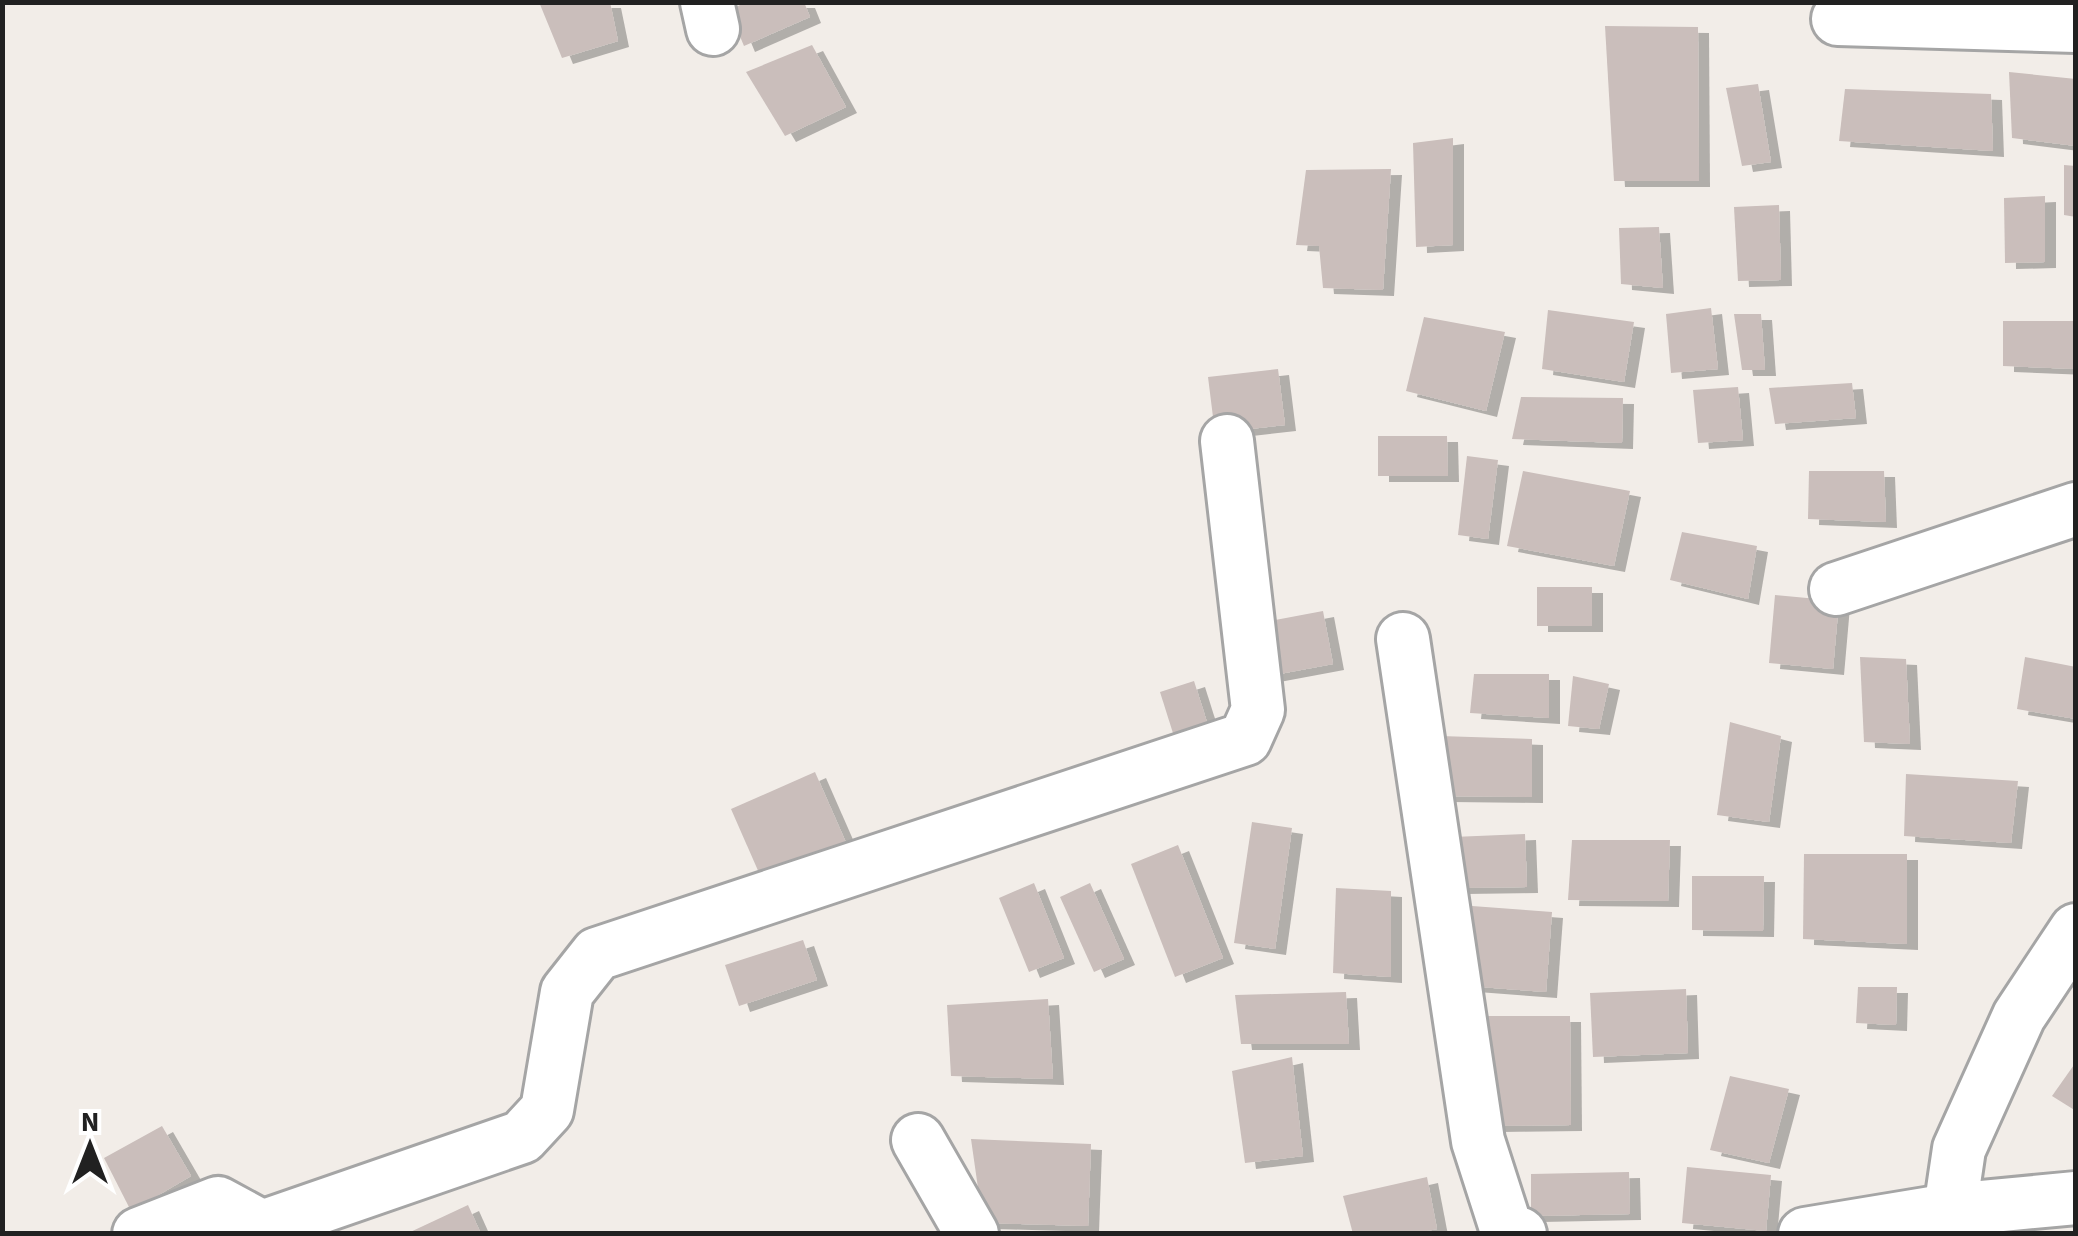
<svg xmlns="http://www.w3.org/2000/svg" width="2078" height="1236" font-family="'Source Sans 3',sans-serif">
<defs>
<filter id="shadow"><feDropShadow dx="11" dy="6" stdDeviation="0" flood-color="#0004"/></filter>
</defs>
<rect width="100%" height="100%" fill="#f2ede8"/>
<g fill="#cabebb" filter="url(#shadow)">
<path d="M539,2H610L618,41L562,58Z"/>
<path d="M747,2H804L810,17L744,46L729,10Z"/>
<path d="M1605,26L1698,27L1699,181H1614Z"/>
<path d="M812,45L846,107L785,136L746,72Z"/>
<path d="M2009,72L2076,79V146L2012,138Z"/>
<path d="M1758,84L1771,162L1742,166L1726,88Z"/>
<path d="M1845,89L1991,94L1993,151L1839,141Z"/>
<path d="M1453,138V245L1416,247L1413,143Z"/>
<path d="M2064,165L2076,166V217L2064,215Z"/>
<path d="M1391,169L1383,290L1323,288L1319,246L1296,245L1306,170Z"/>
<path d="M2045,196V262L2005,263L2004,198Z"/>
<path d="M1779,205L1781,280L1738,281L1734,207Z"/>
<path d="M1659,227L1663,288L1621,284L1619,228Z"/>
<path d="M1711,308L1718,369L1671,373L1666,314Z"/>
<path d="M1548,310L1634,322L1624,382L1542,369Z"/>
<path d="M1734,314H1761L1765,370H1742Z"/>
<path d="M1424,317L1505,332L1486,411L1406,391Z"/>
<path d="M2003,321H2076V369L2003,366Z"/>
<path d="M1278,369L1285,425L1215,433L1208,377Z"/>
<path d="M1852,383L1856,418L1775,424L1769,388Z"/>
<path d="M1738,387L1743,440L1698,443L1693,390Z"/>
<path d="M1521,397L1623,398L1622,443L1512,439Z"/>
<path d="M1378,436H1447L1448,476H1378Z"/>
<path d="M1467,456L1498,460L1488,539L1458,535Z"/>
<path d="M1523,471L1630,491L1614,566L1507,546Z"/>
<path d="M1809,471H1884L1886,522L1808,519Z"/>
<path d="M1682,532L1757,546L1748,599L1670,580Z"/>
<rect x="1537" y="587" width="55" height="39"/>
<path d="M1775,595L1839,601L1833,669L1769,663Z"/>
<path d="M1323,611L1333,664L1242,681L1232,628Z"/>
<path d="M1860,657L1906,659L1910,744L1864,742Z"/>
<path d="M2025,657L2076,667V719L2017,709Z"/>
<path d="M1474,674H1549V718L1470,713Z"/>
<path d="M1573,676L1609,684L1599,729L1568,726Z"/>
<path d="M1194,681L1212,738L1178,749L1160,692Z"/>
<path d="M1730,722L1781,736L1769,822L1717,815Z"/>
<path d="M1440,736L1532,739V797L1440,796Z"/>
<path d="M815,772L847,845L763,882L731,809Z"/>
<path d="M1906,774L2018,781L2011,843L1904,836Z"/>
<path d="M1252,822L1292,828L1275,949L1234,943Z"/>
<path d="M1525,834L1527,887L1455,888L1453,837Z"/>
<path d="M1572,840H1670L1668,901L1568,900Z"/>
<path d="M1178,845L1223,958L1175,977L1131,864Z"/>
<path d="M1804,854H1907V944L1803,939Z"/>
<path d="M1692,876H1764L1763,931L1692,930Z"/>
<path d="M1034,883L1064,958L1029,972L999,898Z"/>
<path d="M1090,883L1124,959L1094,972L1060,897Z"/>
<path d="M1336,888L1391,891V977L1333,973Z"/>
<path d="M1472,906L1552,912L1546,992L1467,986Z"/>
<path d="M803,940L817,980L739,1006L725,965Z"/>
<path d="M1858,987H1897L1896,1025L1856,1023Z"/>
<path d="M1686,989L1688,1053L1593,1057L1590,993Z"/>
<path d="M1346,992L1349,1044H1241L1235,995Z"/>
<path d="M1048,999L1053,1079L951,1076L947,1005Z"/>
<path d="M1488,1016H1570L1571,1125L1489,1126Z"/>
<path d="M1292,1057L1303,1156L1245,1163L1232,1071Z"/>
<path d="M2076,1062V1111L2052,1096Z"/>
<path d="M1730,1076L1789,1089L1769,1163L1710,1150Z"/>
<path d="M162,1126L191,1176L131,1211L104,1158Z"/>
<path d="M971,1139L1091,1144L1088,1226L983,1223Z"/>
<path d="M1687,1167L1771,1175L1766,1231L1682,1223Z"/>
<path d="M1629,1172L1630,1214L1531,1216V1174Z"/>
<path d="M1427,1177L1437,1229L1411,1234H1353L1343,1196Z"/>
<path d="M468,1205L481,1234H406Z"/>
</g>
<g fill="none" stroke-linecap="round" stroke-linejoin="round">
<g stroke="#a5a5a5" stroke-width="58">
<g id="minor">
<path d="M707,2L713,29"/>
<path d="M1838,19L2076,26"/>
<path d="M1836,589L2076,509"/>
<path d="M1403,639L1478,1141L1506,1228L1520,1234"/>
<path d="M918,1140L972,1234"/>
<path d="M1950,1210L1959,1149L2019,1016L2076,930"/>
<path d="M262,1227L522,1137L547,1110L567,992L597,954L1245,739L1258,710L1227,441"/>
<path d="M139,1234L218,1203L262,1227L265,1234"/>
<path d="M1805,1234L1950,1210L2076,1198"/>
</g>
</g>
<use href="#minor" stroke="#fff" stroke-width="52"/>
</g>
<rect width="2078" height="1236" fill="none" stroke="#212121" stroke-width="10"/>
<g transform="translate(90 1146)" stroke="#ffffff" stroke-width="8" paint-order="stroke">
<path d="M0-8L18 38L0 25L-18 38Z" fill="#212121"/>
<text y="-15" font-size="28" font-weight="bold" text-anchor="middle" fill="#212121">N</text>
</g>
</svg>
